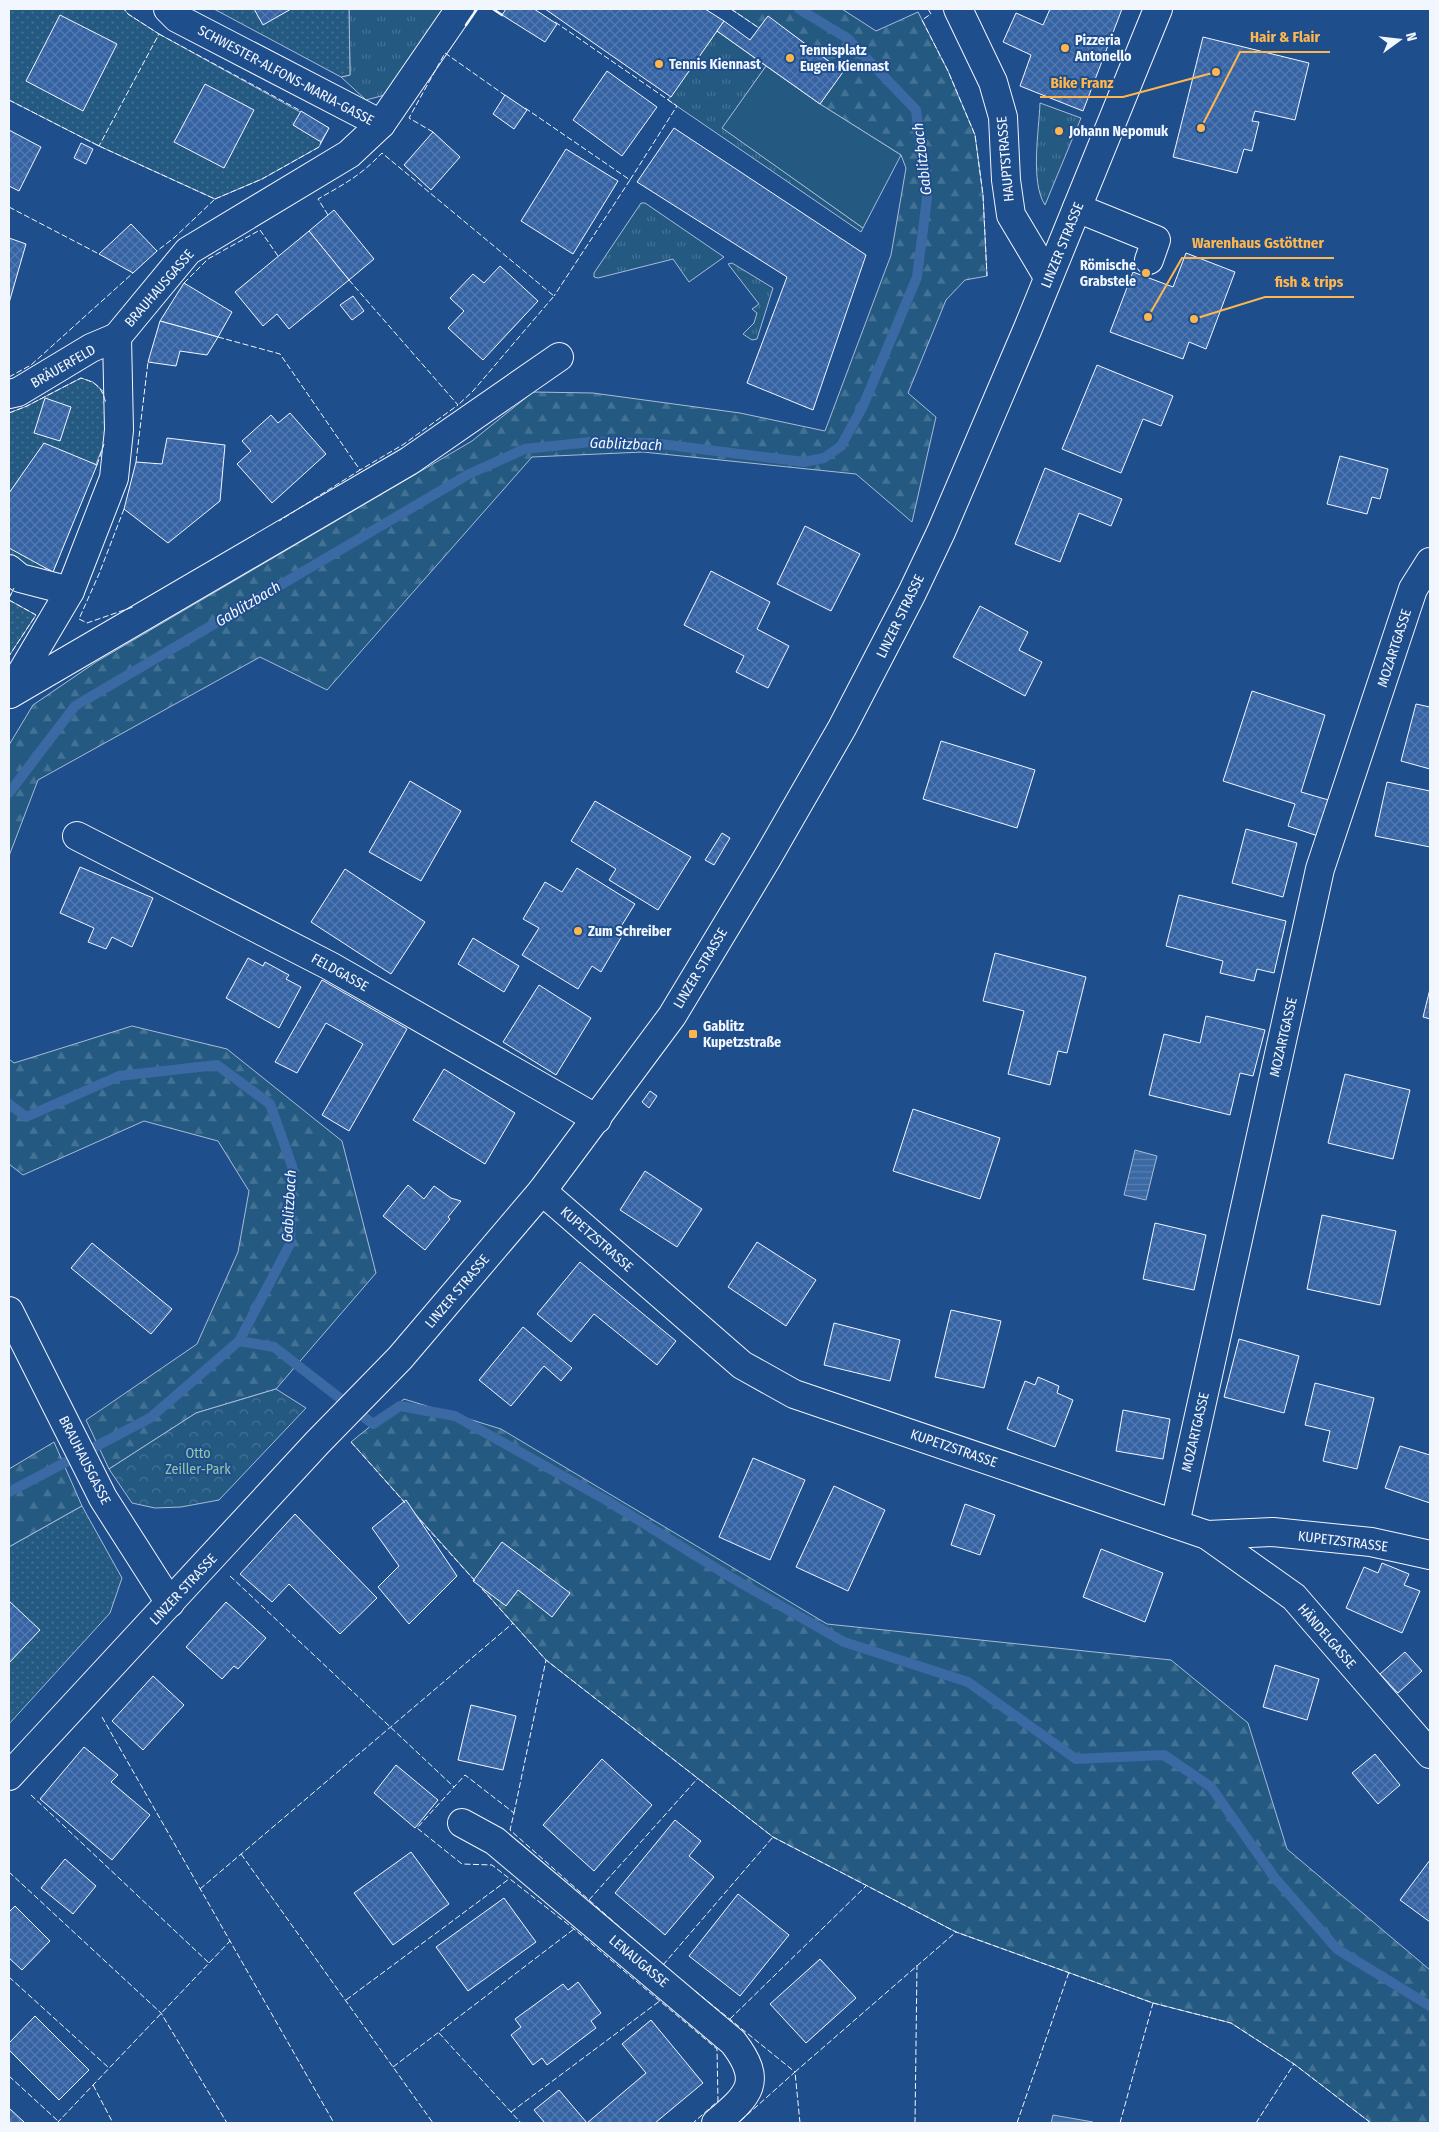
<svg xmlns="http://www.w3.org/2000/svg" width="1439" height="2132" font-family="'Fira Sans Condensed',sans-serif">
<defs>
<pattern id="grass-tufts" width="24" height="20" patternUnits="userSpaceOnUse" patternTransform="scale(1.25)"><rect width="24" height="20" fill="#245a82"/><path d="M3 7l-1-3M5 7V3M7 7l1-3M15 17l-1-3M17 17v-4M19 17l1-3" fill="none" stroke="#447295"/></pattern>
<pattern id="forest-firs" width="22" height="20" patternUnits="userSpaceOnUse" patternTransform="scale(1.25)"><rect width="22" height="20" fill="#245a82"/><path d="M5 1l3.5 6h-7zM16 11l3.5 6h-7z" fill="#447295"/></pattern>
<pattern id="park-crowns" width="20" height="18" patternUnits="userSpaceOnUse" patternTransform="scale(1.25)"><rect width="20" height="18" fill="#245a82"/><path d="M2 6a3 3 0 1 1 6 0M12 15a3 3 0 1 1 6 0" fill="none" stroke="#447295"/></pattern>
<pattern id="garden-dots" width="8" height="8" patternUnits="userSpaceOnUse" patternTransform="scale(1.25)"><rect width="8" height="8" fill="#245a82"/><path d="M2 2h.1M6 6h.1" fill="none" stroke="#447295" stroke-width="1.8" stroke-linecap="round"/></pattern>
<pattern id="water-rules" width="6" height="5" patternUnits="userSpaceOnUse" patternTransform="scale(1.25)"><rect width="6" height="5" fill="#3b69a3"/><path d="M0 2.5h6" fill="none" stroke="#587fb1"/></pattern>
<pattern id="building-cross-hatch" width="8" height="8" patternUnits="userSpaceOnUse" patternTransform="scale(1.25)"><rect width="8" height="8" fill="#3563a3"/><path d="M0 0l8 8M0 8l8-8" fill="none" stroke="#537ab1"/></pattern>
</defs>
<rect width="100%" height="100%" fill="#1f4e8c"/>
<g fill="url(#grass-tufts)" stroke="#a8bbd7">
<path d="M349,9H447L385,95L366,100L341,77L350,75Z"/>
<path d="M717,31L766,66L723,128L863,228L861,232L668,100Z"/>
<path d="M1040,103L1081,118L1045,205C1030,182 1039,131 1040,103Z"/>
<path d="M641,203H645L724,257L689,282L673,259L598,278L594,277V273Z"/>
<path d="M732,263L773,288L757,339L752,340L743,334L754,323L757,313L752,309L759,304L728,264Z"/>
</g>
<g fill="url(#forest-firs)" stroke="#a8bbd7">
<path d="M731,9H842L876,31L918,12L948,71L975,135L983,195L987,276L965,280L946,300L908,393L936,417L912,522L856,474L643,452L532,457L327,690L260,657L38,780L9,856V745L33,705L96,662L472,441L533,392L593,393L740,413L825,431L891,255L906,168L901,155L820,104L843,71L768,17L759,28Z"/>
<path d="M132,1026L227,1049L342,1141L376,1273L276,1389L196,1413L109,1469L86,1420L197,1344L238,1252L249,1191L218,1141L144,1121L23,1175L9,1164V1059L14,1063Z"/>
<path d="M404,1399L501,1429L827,1624L1171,1660L1248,1723L1287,1849L1430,1970V2123H1371L1294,2064L1231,2023L1153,2003L956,1932L773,1837L546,1660L351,1442Z"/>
<path d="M54,1442L82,1506L9,1547V1469Z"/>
</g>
<path fill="url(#park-crowns)" stroke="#a8bbd7" d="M276,1389L306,1408L219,1500L181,1507L155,1508L132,1503L109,1469L196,1413Z"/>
<g fill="url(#garden-dots)" stroke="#a8bbd7">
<path d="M9,9H124L128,14L159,34L329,128L319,147L262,179L215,199L99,146L9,100Z"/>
<path d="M214,9H349L350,75L341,77Z"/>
<path d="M81,378L93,382L103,391L108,413L104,444L53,572L46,568L43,574L23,571L9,598V413L27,406Z"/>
<path d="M9,600L36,615L9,656Z"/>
<path d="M82,1506L122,1578L110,1613L9,1724V1547Z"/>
</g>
<path fill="#245a82" stroke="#a8bbd7" d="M766,66L820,104L901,155L863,228L722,128Z"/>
<g fill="url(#water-rules)" stroke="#a8bbd7">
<path d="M1135,1150L1157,1156L1146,1200L1124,1195Z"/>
<path d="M1053,2115L1093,2122V2123H1051Z"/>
</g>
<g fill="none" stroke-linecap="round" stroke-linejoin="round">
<g stroke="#3b69a3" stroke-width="10">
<path d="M9,793L75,706L469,474L525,449L590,442L652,443L804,462L824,458L841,446L863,406L917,277L927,198L916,110L847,38L799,9"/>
<path d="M9,1104L26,1117L119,1076L217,1065L270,1104L292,1166L290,1244L239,1341L150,1418L9,1492"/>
<path d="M239,1341L274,1347L373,1424L400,1406L455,1416L606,1500L727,1575L844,1642L968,1682L1076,1759L1164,1755L1211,1787L1274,1877L1337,1949L1430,2006"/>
</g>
</g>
<g fill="url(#building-cross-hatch)" stroke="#f2f6ff">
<path d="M254,9H291L263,25Z"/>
<path d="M506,9H534L557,24L545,42L502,15Z"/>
<path d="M545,9H705L724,21L671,97Z"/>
<path d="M1050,9H1122L1083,111L1020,86L1031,55L1003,42L1016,13L1043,25Z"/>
<path d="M60,15L117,44L83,111L26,81Z"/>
<path d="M768,16L843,72L820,104L717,31L724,21L750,40Z"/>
<path d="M1203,37L1309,63L1295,120L1255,111L1252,121L1259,122L1252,151L1244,149L1237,173L1173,157Z"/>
<path d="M607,71L657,107L622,156L573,120Z"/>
<path d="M205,84L254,110L224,168L174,142Z"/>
<path d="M505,95L527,110L514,129L493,114Z"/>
<path d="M301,111L329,128L321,142L293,125Z"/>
<path d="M674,128L866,255L813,410L747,383L787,277L637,182Z"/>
<path d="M9,130L41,147L19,191L9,186Z"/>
<path d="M433,132L460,157L431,190L404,165Z"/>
<path d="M81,143L93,149L86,164L74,158Z"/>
<path d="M566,149L618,181L573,254L521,221Z"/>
<path d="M334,210L374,259L349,280L309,231Z"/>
<path d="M131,224L157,251L133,273L99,254Z"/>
<path d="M309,231L349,280L289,329L277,314L263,326L235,292Z"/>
<path d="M9,238L26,244L9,303Z"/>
<path d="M1186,253L1235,272L1206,349L1189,342L1183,359L1110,332L1133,272L1173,287Z"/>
<path d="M500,266L538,301L483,360L448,328L464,311L450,298L473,274L484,283Z"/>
<path d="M184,283L232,312L218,337L160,321Z"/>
<path d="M353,296L364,311L352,320L340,305Z"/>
<path d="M160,321L218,337L207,355L180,351L176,366L148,362Z"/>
<path d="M1097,365L1173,396L1161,426L1143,419L1121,473L1062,449Z"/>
<path d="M45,398L71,407L60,441L34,433Z"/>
<path d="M290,413L326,454L272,503L237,464L251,451L242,441L271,415L278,423Z"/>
<path d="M167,438L225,445L220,501L168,543L124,509L136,462L162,464Z"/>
<path d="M44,443L97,465L53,572L9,548V493Z"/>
<path d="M1340,456L1388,469L1380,499L1372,497L1367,514L1327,504Z"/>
<path d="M1045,468L1122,499L1111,526L1079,513L1060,562L1015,544Z"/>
<path d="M805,526L860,554L831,611L777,584Z"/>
<path d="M711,571L770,602L757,629L789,646L768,688L736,672L744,656L684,625Z"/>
<path d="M980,606L1028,632L1019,650L1042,662L1025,696L953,657Z"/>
<path d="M1252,691L1325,715L1301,792L1332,801L1321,837L1288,826L1295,804L1223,781Z"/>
<path d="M1416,704L1430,707V769L1401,761Z"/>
<path d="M941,741L1035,770L1017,828L923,799Z"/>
<path d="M410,781L461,811L421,881L369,852Z"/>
<path d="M1387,782L1430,791V847L1375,836Z"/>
<path d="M595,801L691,857L658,910L609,880L616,869L571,841Z"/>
<path d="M1246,829L1297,843L1283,897L1232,883Z"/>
<path d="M722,833L730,838L714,865L705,860Z"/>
<path d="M80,867L153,898L132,947L112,937L106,949L88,942L94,928L60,913Z"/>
<path d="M577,868L635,904L617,933L622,936L601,972L592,966L578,989L522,955L539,928L523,919L545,882L562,892Z"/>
<path d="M345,869L425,922L391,974L311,922Z"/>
<path d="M1179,895L1286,921L1274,973L1257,969L1254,981L1220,973L1223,961L1166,946Z"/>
<path d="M473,938L519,966L504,992L458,964Z"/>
<path d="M995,953L1086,977L1067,1053L1058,1051L1050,1085L1008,1074L1024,1011L983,1001Z"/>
<path d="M248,958L263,966L265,962L289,975L286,979L301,987L279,1028L226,998Z"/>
<path d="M322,980L407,1029L349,1131L322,1115L363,1044L326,1023L297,1073L275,1062Z"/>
<path d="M539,985L591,1018L556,1075L503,1042Z"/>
<path d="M1430,989V1019L1423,1017Z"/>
<path d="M1206,1016L1265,1030L1253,1076L1240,1073L1230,1115L1149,1095L1164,1034L1200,1043Z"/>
<path d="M444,1069L515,1113L485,1164L413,1120Z"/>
<path d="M1345,1074L1410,1090L1393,1159L1328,1143Z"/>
<path d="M650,1091L657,1096L649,1108L642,1102Z"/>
<path d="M913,1109L1000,1138L980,1199L893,1171Z"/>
<path d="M645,1171L702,1209L677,1247L620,1210Z"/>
<path d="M408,1185L424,1199L434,1186L451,1198L461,1201L448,1217L450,1219L425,1250L383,1216Z"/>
<path d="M1322,1215L1396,1231L1380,1305L1307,1289Z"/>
<path d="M1155,1223L1206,1235L1194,1290L1143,1279Z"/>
<path d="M757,1242L816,1280L786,1326L728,1287Z"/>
<path d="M92,1243L172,1309L151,1334L71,1268Z"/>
<path d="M580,1262L676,1341L657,1365L594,1314L571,1342L537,1314Z"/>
<path d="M951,1310L1001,1321L984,1388L935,1377Z"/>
<path d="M834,1323L900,1340L890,1381L824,1365Z"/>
<path d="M523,1327L572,1368L561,1381L544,1366L511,1406L479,1380Z"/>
<path d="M1239,1339L1299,1356L1284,1413L1224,1397Z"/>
<path d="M1038,1377L1059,1386L1057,1393L1073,1400L1055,1447L1007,1429L1025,1381L1035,1385Z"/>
<path d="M1315,1383L1374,1398L1357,1469L1323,1461L1330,1431L1305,1425Z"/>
<path d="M1123,1410L1170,1419L1163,1459L1116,1451Z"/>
<path d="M1400,1446L1430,1455V1503L1385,1488Z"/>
<path d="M753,1458L805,1480L770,1560L719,1537Z"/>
<path d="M834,1486L885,1510L848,1591L796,1567Z"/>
<path d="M406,1500L457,1576L409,1624L378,1587L399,1566L372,1528Z"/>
<path d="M965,1504L995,1515L980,1555L951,1545Z"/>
<path d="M295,1514L377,1598L340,1634L289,1584L272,1602L240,1574Z"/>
<path d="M502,1542L570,1593L552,1617L518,1590L506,1606L473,1581Z"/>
<path d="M1101,1549L1163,1573L1145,1622L1083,1597Z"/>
<path d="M1382,1563L1409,1574L1404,1585L1420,1591L1402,1633L1346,1608L1364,1567L1378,1573Z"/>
<path d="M9,1601L40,1630L9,1663Z"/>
<path d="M226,1602L266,1638L238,1669L234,1666L222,1679L186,1647Z"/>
<path d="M1405,1652L1422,1671L1398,1693L1380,1674Z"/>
<path d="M1275,1665L1319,1679L1307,1720L1263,1707Z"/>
<path d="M153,1676L184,1705L143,1750L112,1721Z"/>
<path d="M471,1705L516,1716L503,1770L458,1760Z"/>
<path d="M84,1747L118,1775L111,1782L150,1815L112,1860L40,1799Z"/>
<path d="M1375,1754L1400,1785L1378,1804L1352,1773Z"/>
<path d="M602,1759L652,1805L594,1871L543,1825Z"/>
<path d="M396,1765L438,1800L415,1828L374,1793Z"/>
<path d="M675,1820L701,1841L689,1856L714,1877L665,1935L615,1893Z"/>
<path d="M411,1852L449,1904L393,1945L354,1893Z"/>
<path d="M65,1859L96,1886L73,1914L41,1888Z"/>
<path d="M1430,1860V1922L1400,1900Z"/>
<path d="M738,1894L789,1935L740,1996L689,1956Z"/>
<path d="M504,1898L536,1942L468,1991L436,1947Z"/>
<path d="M15,1906L50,1941L22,1970L9,1958V1912Z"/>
<path d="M820,1959L856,1998L806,2043L770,2004Z"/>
<path d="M578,1982L601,2013L591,2021L596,2028L547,2065L542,2058L533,2065L511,2035L521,2027L515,2019L563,1984L568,1990Z"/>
<path d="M35,2016L89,2070L59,2100L9,2050V2043Z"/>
<path d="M651,2020L703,2083L655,2123H545L534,2110L559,2090L587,2123L646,2073L622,2044Z"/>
<path d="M9,2108L24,2122L23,2123H9Z"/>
</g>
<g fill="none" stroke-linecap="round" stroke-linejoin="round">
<g stroke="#f2f6ff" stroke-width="30">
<g id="minor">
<path d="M168,9L177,18L381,124"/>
<path d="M958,9L993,82L1003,117L1006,180L1011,215L1048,277"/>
<path d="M1077,208L1156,240L1149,260"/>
<path d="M9,394L18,392L91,348L117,337"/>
<path d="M9,569L20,578L70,591"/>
<path d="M9,694L70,591L114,478L119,430L117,337L188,251L349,154L381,124L460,9"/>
<path d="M10,694L409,461L559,357"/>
<path d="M77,836L330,966L597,1119"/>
<path d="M542,1191L742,1365L794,1394L1207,1535L1273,1532L1371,1542L1430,1555"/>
<path d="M9,1311L103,1498L170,1603"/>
<path d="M1175,1524L1320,869L1413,589L1430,562"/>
<path d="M1207,1535L1294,1597L1430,1754"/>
<path d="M462,1823L495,1841L733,2042C764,2082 749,2095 716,2123"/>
</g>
</g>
<g stroke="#f2f6ff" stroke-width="30">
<path id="major" d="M9,1776L318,1442L400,1358L542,1191L672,1016L766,860L842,728L912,593L941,532L1028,328L1158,9"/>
</g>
<use href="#minor" stroke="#1f4e8c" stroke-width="28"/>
<use href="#major" stroke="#1f4e8c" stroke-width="28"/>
<g stroke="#f2f6ff" stroke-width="1" stroke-dasharray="6 2.5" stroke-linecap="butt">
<path d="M731,9L759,28"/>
<path d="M928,9L931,14L922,20L948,71L975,135L983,195L987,276"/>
<path d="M555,22L677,106L630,180"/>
<path d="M159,34L301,111"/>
<path d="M9,100L99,146L215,199L175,237L157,251"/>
<path d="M525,108L630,180L554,296"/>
<path d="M433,132L409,118L445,53L506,96"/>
<path d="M97,145L99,146L159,34L128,14L124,9"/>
<path d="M215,199L262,179L319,147L321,142"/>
<path d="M9,207L99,254"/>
<path d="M328,215L318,199C346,183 360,176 382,153L554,296L473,391L458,405"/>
<path d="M349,280L458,405L404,444L360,470"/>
<path d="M184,283L208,259L260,230L278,256"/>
<path d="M218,337L280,354L360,470L279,521"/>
<path d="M9,377L31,365L133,273"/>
<path d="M9,413L27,406L81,378C97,383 102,387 106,404"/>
<path d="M136,462L148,362"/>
<path d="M97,465L104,444"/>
<path d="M124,509L99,574L79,619L87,623L133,607"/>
<path d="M9,598L14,588"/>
<path d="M9,600L36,615L9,656"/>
<path d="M351,1442L405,1503"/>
<path d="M420,1520L475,1581"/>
<path d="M230,1576L454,1787"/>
<path d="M482,1589L546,1660L773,1837L956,1932L1153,2003L1231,2023L1294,2064L1371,2123"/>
<path d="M102,1717L334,2123"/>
<path d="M31,1795L209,1963"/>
<path d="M514,1813L546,1660"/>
<path d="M241,1854L433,2123"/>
<path d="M9,1872L161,2013L227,2123"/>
<path d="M200,1889L513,1623"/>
<path d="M589,1900L698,1778"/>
<path d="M632,1938L510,1830L514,1813L465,1775L417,1828L462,1864L492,1865L574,1929L717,2049L718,2101L693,2123"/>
<path d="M663,1965L773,1837"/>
<path d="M9,1977L109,2068"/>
<path d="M695,1991L795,2072L738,2123"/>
<path d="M346,2000L509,1879"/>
<path d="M730,2019L866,1886"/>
<path d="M439,2033L521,2123"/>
<path d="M393,2067L574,1929"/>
<path d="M9,2076L58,2121"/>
<path d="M93,2085L113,2123"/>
<path d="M511,2112L661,2000"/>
<path d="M57,2123L230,1941"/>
<path d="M800,2123L795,2072L956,1932"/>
<path d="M915,2123L917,1965"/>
<path d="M1017,2123L1069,1972"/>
<path d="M1120,2123L1153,2003"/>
<path d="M1256,2123L1294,2064"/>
</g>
<g stroke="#f2f6ff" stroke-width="2.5">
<path d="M493,9L502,15"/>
<path d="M466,25L477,9"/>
</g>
</g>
<g fill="#ffb74d" stroke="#1f4e8c" stroke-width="2">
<circle cx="1065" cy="48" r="5"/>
<circle cx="790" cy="58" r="5"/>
<circle cx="659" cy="64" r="5"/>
<circle cx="1059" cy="131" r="5"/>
<circle cx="1146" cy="273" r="5"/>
<circle cx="578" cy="931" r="5"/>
<rect x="688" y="1029" width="10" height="10" rx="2.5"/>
</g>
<g text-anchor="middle" stroke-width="4" stroke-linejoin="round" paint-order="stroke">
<g font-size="14" font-weight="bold" fill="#f2f6ff" stroke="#1f4e8c" text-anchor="start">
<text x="1075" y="45">Pizzeria<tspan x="1075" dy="16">Antonello</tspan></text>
<text x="800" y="55">Tennisplatz<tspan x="800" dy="16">Eugen Kiennast</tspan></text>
<text x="669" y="69">Tennis Kiennast</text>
<text x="1069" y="136">Johann Nepomuk</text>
<text x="1136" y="270" text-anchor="end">Römische<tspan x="1136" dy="16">Grabstele</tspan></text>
<text x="588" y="936">Zum Schreiber</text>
<text x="703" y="1031">Gablitz<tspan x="703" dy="16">Kupetzstraße</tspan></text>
</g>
<g font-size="14" fill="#f2f6ff" stroke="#1f4e8c">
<text transform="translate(286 75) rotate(28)" y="5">SCHWESTER-ALFONS-MARIA-GASSE</text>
<text transform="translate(1005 159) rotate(-95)" y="5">HAUPTSTRASSE</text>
<text transform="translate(1062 245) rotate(-68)" y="5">LINZER STRASSE</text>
<text transform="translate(159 288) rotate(-49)" y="5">BRAUHAUSGASSE</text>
<text transform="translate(63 366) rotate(-30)" y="5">BRÄUERFELD</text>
<text transform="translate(900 616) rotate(-64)" y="5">LINZER STRASSE</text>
<text transform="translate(1394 648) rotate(-72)" y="5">MOZARTGASSE</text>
<text transform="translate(700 968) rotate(-59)" y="5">LINZER STRASSE</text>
<text transform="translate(340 972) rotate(29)" y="5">FELDGASSE</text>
<text transform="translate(1283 1037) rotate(-77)" y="5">MOZARTGASSE</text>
<text transform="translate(597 1239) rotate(41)" y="5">KUPETZSTRASSE</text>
<text transform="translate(457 1291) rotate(-50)" y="5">LINZER STRASSE</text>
<text transform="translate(1195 1432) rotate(-77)" y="5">MOZARTGASSE</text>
<text transform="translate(954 1448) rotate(19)" y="5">KUPETZSTRASSE</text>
<text transform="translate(85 1460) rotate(63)" y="5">BRAUHAUSGASSE</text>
<text transform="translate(1343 1541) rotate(7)" y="5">KUPETZSTRASSE</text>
<text transform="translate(183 1589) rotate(-47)" y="5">LINZER STRASSE</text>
<text transform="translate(1327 1636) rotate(49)" y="5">HÄNDELGASSE</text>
<text transform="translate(639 1961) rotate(40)" y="5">LENAUGASSE</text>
</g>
<g font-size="14" fill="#97c8a6" stroke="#1f4e8c">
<text x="198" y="1458">Otto<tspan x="198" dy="16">Zeiller-Park</tspan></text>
</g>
<g font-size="15" font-style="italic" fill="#f2f6ff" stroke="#1f4e8c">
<text transform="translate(922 159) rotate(-97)" y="5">Gablitzbach</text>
<text transform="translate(626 444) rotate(2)" y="5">Gablitzbach</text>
<text transform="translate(248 604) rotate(-31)" y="5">Gablitzbach</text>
<text transform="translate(289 1206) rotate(-87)" y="5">Gablitzbach</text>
</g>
</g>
<path fill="none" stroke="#ffb74d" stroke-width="2" d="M1201 128L1240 52H1330M1216 72L1123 97H1040M1148 317L1182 258H1334M1194 319L1265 297H1354"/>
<g fill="#ffb74d" stroke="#1f4e8c" stroke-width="2">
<circle cx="1201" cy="128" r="5"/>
<circle cx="1216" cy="72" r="5"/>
<circle cx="1148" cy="317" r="5"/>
<circle cx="1194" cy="319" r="5"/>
</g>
<g font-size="15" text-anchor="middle" font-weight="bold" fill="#ffb74d" stroke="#1f4e8c" stroke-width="4" stroke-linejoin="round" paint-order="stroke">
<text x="1285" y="42">Hair &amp; Flair</text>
<text x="1082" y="88">Bike Franz</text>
<text x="1258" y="248">Warenhaus Gstöttner</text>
<text x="1309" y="287">fish &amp; trips</text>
</g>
<rect width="1439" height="2132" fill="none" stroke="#f2f6ff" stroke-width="20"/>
<g transform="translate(1399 40) rotate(75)" stroke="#1f4e8c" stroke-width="4" paint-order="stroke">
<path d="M0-4L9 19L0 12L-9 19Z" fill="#f2f6ff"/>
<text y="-8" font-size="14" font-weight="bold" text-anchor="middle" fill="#f2f6ff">N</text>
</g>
</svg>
